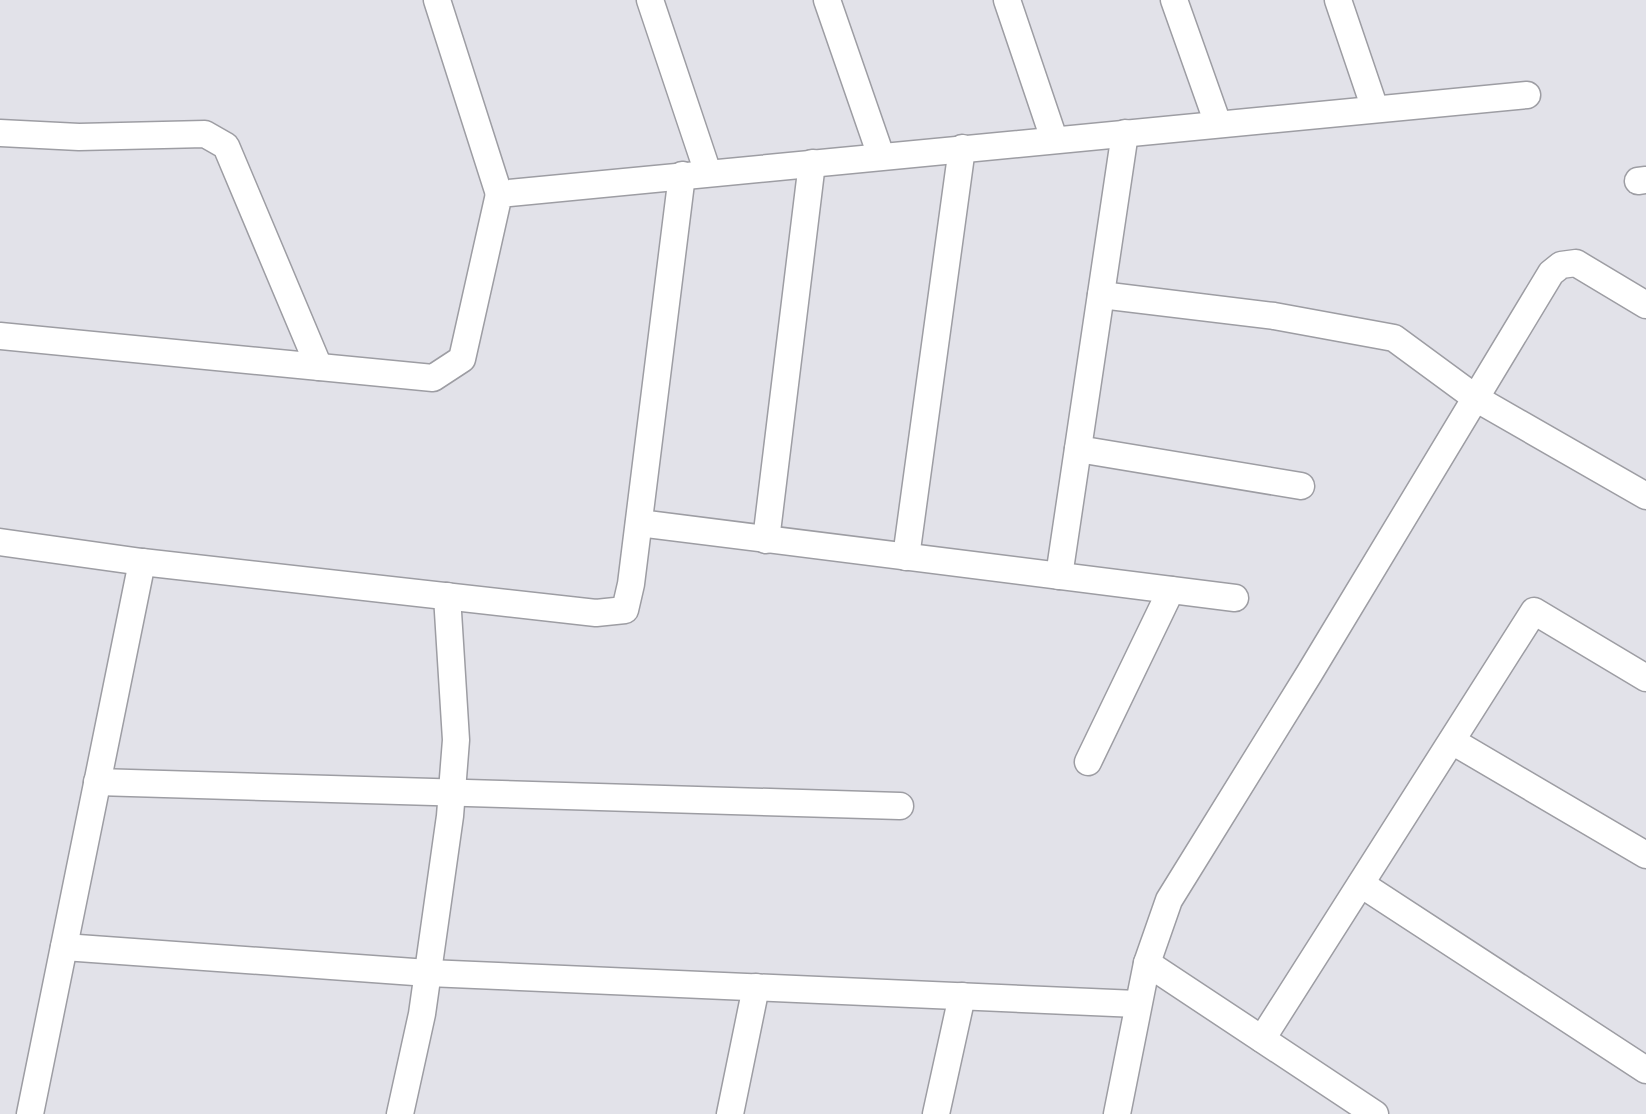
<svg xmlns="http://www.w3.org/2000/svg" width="1646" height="1114" font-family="Helvetica,sans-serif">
<rect width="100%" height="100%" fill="#e2e2e9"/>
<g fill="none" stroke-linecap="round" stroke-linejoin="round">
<g stroke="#9d9da3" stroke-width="29">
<g id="minor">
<path d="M437,0L499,194"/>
<path d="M650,0L708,173"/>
<path d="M827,0L881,156"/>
<path d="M1007,0L1054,139"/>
<path d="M1174,0L1218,124"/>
<path d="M1338,0L1375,109"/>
<path d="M0,133L79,137L205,134L226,146L319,367"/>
<path d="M1638,181L1646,180"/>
<path d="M1101,295L1274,316L1394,338L1477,399L1646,496"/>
<path d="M0,336L433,378L462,359L499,194L1527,95"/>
<path d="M1078,449L1301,486"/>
<path d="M639,523L1235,598"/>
<path d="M766,540L812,163"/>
<path d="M0,542L142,562L596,613L625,610L631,584L682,175"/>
<path d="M906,557L962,148"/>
<path d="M1059,576L1125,133"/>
<path d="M1452,741L1646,855"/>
<path d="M1088,762L1171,590"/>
<path d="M97,782L900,806"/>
<path d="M1361,884L1646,1070"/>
<path d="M64,947L428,973L1137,1004"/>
<path d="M1147,963L1375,1114"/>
<path d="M1262,1039L1534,611L1646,678"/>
<path d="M30,1114L142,562"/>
<path d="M400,1114L422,1014L450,816L456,740L447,596"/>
<path d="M730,1114L756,987"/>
<path d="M936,1114L962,996"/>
<path d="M1117,1114L1147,963L1169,900L1309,674L1551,273L1561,265L1576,263L1646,305"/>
</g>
</g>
<use href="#minor" stroke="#fff" stroke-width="26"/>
</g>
</svg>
